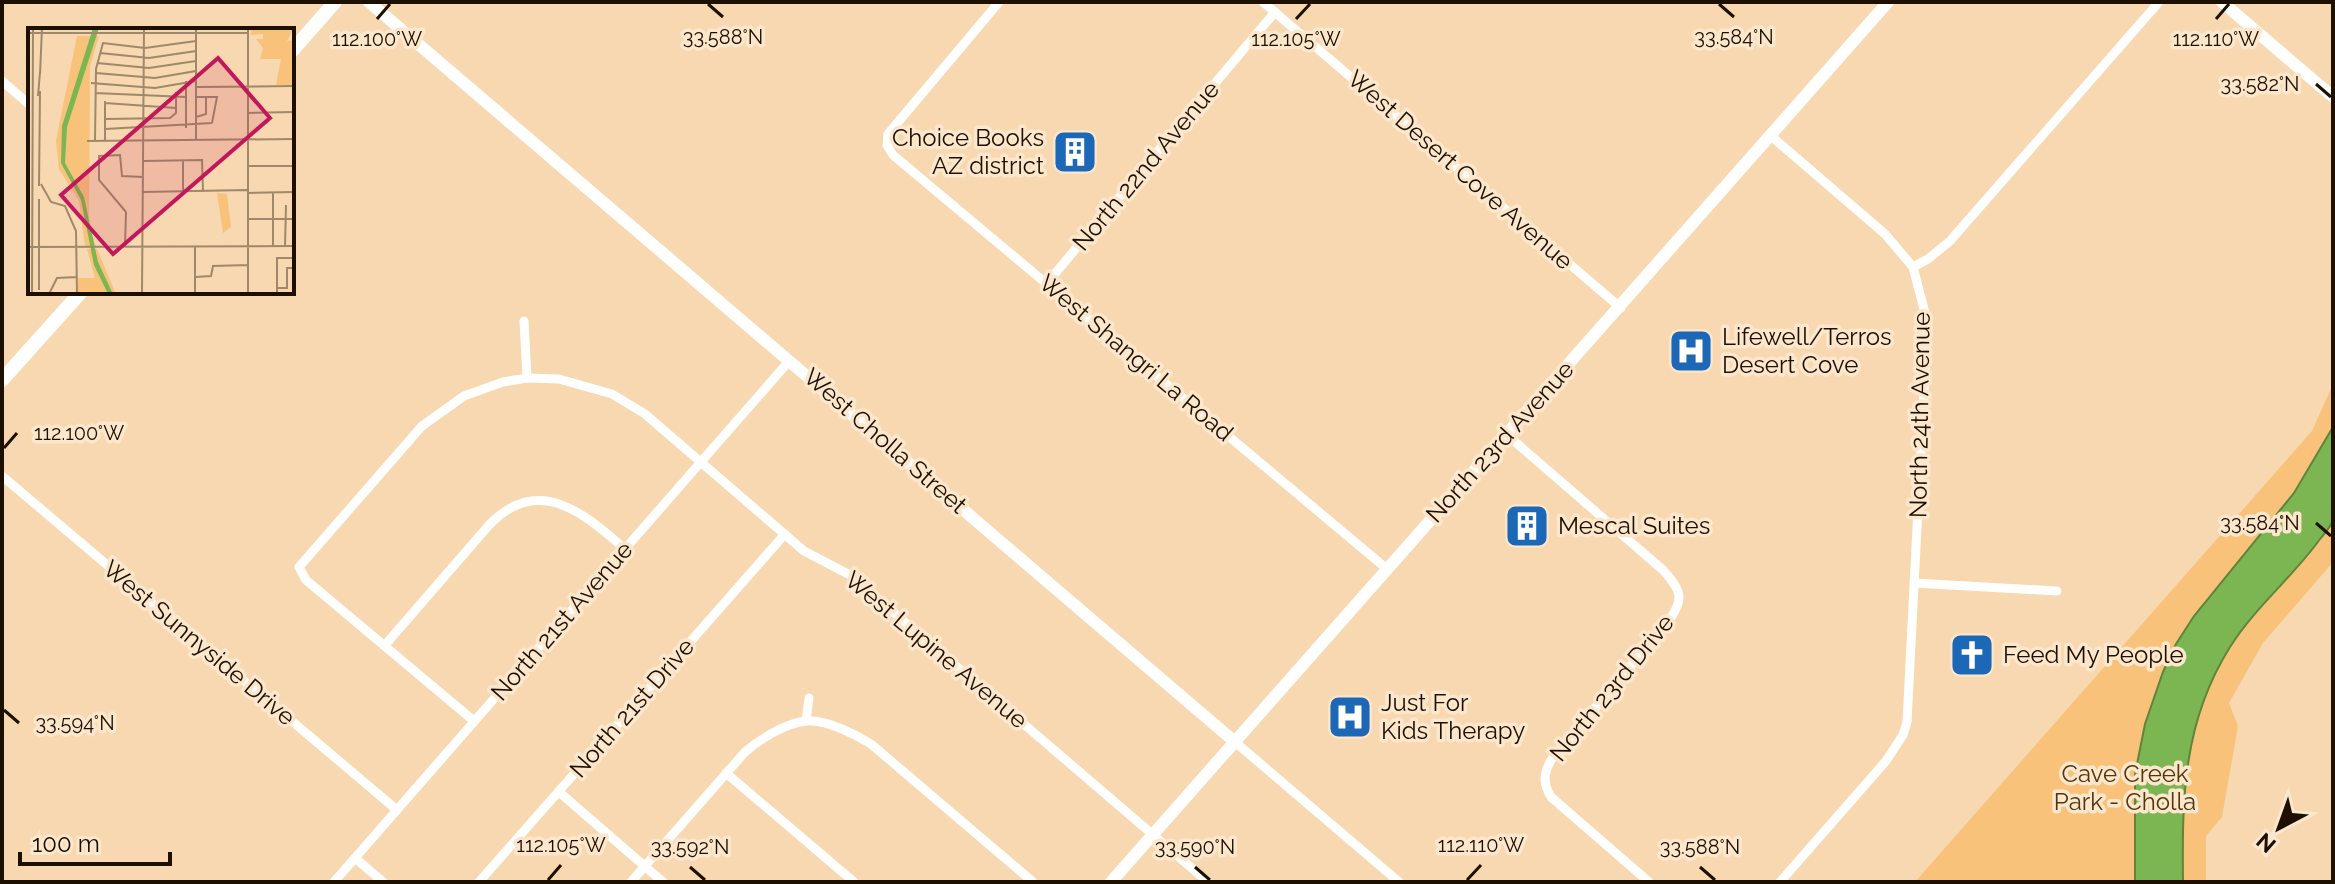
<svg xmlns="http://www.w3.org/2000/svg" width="2335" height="884" font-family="Raleway,sans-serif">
<rect width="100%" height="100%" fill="#f7d8b0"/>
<path fill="#f8c27a" d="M2333,384V562L2263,643L2229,703L2238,726L2222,817L2206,836V882H1915L2312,431Z"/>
<path fill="#7cb653" stroke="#60843a" stroke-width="2" d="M2333,427C2333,457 2335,490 2333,519C2332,526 2325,533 2320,539C2293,577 2255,607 2230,647C2183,722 2182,797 2183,882H2135V774L2145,724L2163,672L2176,644L2194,616L2294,493Z"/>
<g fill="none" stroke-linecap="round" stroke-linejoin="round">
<g stroke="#fff" stroke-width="9">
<path d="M999,2L888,134L887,145L893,155L1387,569"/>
<path d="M1263,2L1621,308"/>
<path d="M2,81L30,105"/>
<path d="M1771,136L1885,234L1913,267L1926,317V353L1907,722L1903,735L1886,761L1780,882"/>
<path d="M1913,267L1928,259L1950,241L2159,2"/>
<path d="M1047,283L1275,12"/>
<path d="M524,321L527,378"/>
<path d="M1506,434L1663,570C1682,591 1685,600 1667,623L1551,760C1543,775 1543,783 1551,797L1649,882"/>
<path d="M2,476L397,810"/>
<path d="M1914,583L2057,591"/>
<path d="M385,645L490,524C539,474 585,514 625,549"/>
<path d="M474,721L306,580L299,567L422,426L464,396L503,382L527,378L559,379L612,394L645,414L804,551L850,575L1208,882"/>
<path d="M806,721L809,698"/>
<path d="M1235,742L1399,882"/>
<path d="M726,773L854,882"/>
<path d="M559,792L663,882"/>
<path d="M355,858L383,882"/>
<path d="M334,882L790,360"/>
<path d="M479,882L785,534"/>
<path d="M631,882L745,752C760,739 786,723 806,721C825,719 855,734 871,744L1033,882"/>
</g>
<g stroke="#fff" stroke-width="12">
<path d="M369,2L1235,742"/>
<path d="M2222,2L2333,97"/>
<path d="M1111,882L1888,2"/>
</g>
<g stroke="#fff" stroke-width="14">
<path d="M292,51L335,2"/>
<path d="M2,380L81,292"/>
</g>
</g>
<path fill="none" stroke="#1e1000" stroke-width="3" d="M708,4L723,17M1719,4L1734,17M377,19L390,4M1296,19L1310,4M2216,19L2229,4M2316,84L2331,97M4,448L17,433M2316,523L2331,536M4,710L19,723M690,867L705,880M1195,867L1210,880M1700,867L1715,880M548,880L561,865M1467,880L1481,865"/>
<defs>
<g id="building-square" transform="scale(2.3)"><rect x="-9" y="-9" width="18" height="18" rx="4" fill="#1d67b7" stroke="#fce7cd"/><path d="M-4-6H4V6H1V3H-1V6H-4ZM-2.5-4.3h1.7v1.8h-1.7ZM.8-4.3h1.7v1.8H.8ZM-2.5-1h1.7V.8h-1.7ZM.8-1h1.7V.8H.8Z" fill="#fff"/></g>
<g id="hospital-square" transform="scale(2.3)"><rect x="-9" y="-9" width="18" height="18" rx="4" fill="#1d67b7" stroke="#fce7cd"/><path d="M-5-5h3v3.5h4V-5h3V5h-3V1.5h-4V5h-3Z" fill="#fff"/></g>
<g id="church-square" transform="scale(2.3)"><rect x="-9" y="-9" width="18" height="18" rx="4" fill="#1d67b7" stroke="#fce7cd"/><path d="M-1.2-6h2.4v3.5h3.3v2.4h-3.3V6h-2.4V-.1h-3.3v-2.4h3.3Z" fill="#fff"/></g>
</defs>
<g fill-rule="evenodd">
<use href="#building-square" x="1075" y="152"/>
<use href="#hospital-square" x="1691" y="351"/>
<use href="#building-square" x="1527" y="526"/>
<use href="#church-square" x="1972" y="655"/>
<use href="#hospital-square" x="1350" y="717"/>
</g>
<g text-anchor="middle" stroke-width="7" stroke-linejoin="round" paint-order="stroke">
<g font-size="24" fill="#1e1000" stroke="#fce7cd" text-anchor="start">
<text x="1044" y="146" text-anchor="end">Choice Books<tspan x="1044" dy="28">AZ district</tspan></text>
<text x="1722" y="345">Lifewell/Terros<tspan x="1722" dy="28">Desert Cove</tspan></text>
<text x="1558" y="534">Mescal Suites</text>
<text x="2003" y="663">Feed My People</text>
<text x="1381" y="711">Just For<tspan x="1381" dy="28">Kids Therapy</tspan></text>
</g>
<g font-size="24" fill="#1e1000" stroke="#fce7cd">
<text transform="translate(1146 166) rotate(-50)" y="8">North 22nd Avenue</text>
<text transform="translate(1460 170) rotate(41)" y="8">West Desert Cove Avenue</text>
<text transform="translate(1136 358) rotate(40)" y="8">West Shangri La Road</text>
<text transform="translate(1920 415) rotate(-89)" y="8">North 24th Avenue</text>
<text transform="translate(885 441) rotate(41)" y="8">West Cholla Street</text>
<text transform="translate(1500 442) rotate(-48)" y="8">North 23rd Avenue</text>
<text transform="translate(562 621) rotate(-49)" y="8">North 21st Avenue</text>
<text transform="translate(199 643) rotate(40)" y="8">West Sunnyside Drive</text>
<text transform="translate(936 650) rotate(40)" y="8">West Lupine Avenue</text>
<text transform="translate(1612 688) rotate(-51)" y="8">North 23rd Drive</text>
<text transform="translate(632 708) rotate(-49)" y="8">North 21st Drive</text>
</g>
<g font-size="24" fill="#53370a" stroke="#fce7cd">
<text x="2125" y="782">Cave Creek<tspan x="2125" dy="28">Park - Cholla</tspan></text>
</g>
</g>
<g transform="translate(28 28)">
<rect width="266" height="266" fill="#f7d8b0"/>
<path d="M225,0H266L259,13L266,12V57H248L253,31H232L235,20L228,11H235V6L222,7ZM49,8H71L62,38L61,196L68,218H57L51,173L31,141L28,113ZM189,165L199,166L203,199L195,205ZM59,221H69L88,266H50V250H67Z" fill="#f8c27a"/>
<path d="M65,0H71L39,99L37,135L56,169L70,234L85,266H80L66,237L53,172L33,135L34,98Z" fill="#7cb653"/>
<path fill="none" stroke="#a0886a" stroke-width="2" d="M220,0V266M0,5H220M0,15L1,41M72,25L121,30L168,23M69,35L121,40L168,33M68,45L127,50L168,43M12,46L14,0M63,55L127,60L168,53M168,59L266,58M67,65L158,69M10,68L12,44M168,69H189L184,95M77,75L148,80M219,85L266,84M168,89L178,86V69M77,91L142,90L148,85V64M158,100V53M77,101L184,95M168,111V0M77,112V73M59,113L266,111M67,113L68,41L75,15L117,20L168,13M155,132V163M115,133L174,132L175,163M219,138H266M13,156L23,174L37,178L48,203L49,266M11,158L12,63M115,164L219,162M220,165L266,164M98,184L71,152V128L92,127L94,148L115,149M219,191H266M97,218L98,184M245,218V165M257,218L258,177M0,219L266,218M167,249L183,248L185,238L220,237M249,260H259V240H266M11,262V171M4,266L5,0M21,266L29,250L49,249M114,266L116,0M167,266V219M249,266V230H266"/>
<path fill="#c2185b" fill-opacity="0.15" stroke="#c2185b" stroke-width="4" d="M190,30L242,90L85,226L33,167Z"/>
<rect width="266" height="266" fill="none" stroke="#1e1000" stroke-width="4"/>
</g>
<g font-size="20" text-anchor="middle" fill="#1e1000" stroke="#fce7cd" stroke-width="7" stroke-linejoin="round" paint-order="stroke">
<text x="723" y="44">33.588°N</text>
<text x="1734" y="44">33.584°N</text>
<text x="377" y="46">112.100°W</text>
<text x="1296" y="46">112.105°W</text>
<text x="2216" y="46">112.110°W</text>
<text x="2260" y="91">33.582°N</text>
<text x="79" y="440">112.100°W</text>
<text x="2260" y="530">33.584°N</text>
<text x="75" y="730">33.594°N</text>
<text x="561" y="852">112.105°W</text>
<text x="1481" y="852">112.110°W</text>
<text x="690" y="854">33.592°N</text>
<text x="1195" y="854">33.590°N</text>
<text x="1700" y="854">33.588°N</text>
</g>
<rect width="2335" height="884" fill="none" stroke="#1e1000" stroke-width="8"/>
<g transform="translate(2279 828) rotate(221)" stroke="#fce7cd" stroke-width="6" paint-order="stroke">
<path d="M0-6L14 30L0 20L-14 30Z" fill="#1e1000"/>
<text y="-12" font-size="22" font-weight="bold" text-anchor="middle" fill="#1e1000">N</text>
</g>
<path d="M20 852v12h150v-12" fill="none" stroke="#1e1000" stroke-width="4"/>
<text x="32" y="852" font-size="24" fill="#1e1000" stroke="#fce7cd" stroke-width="6" paint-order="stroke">100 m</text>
</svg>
